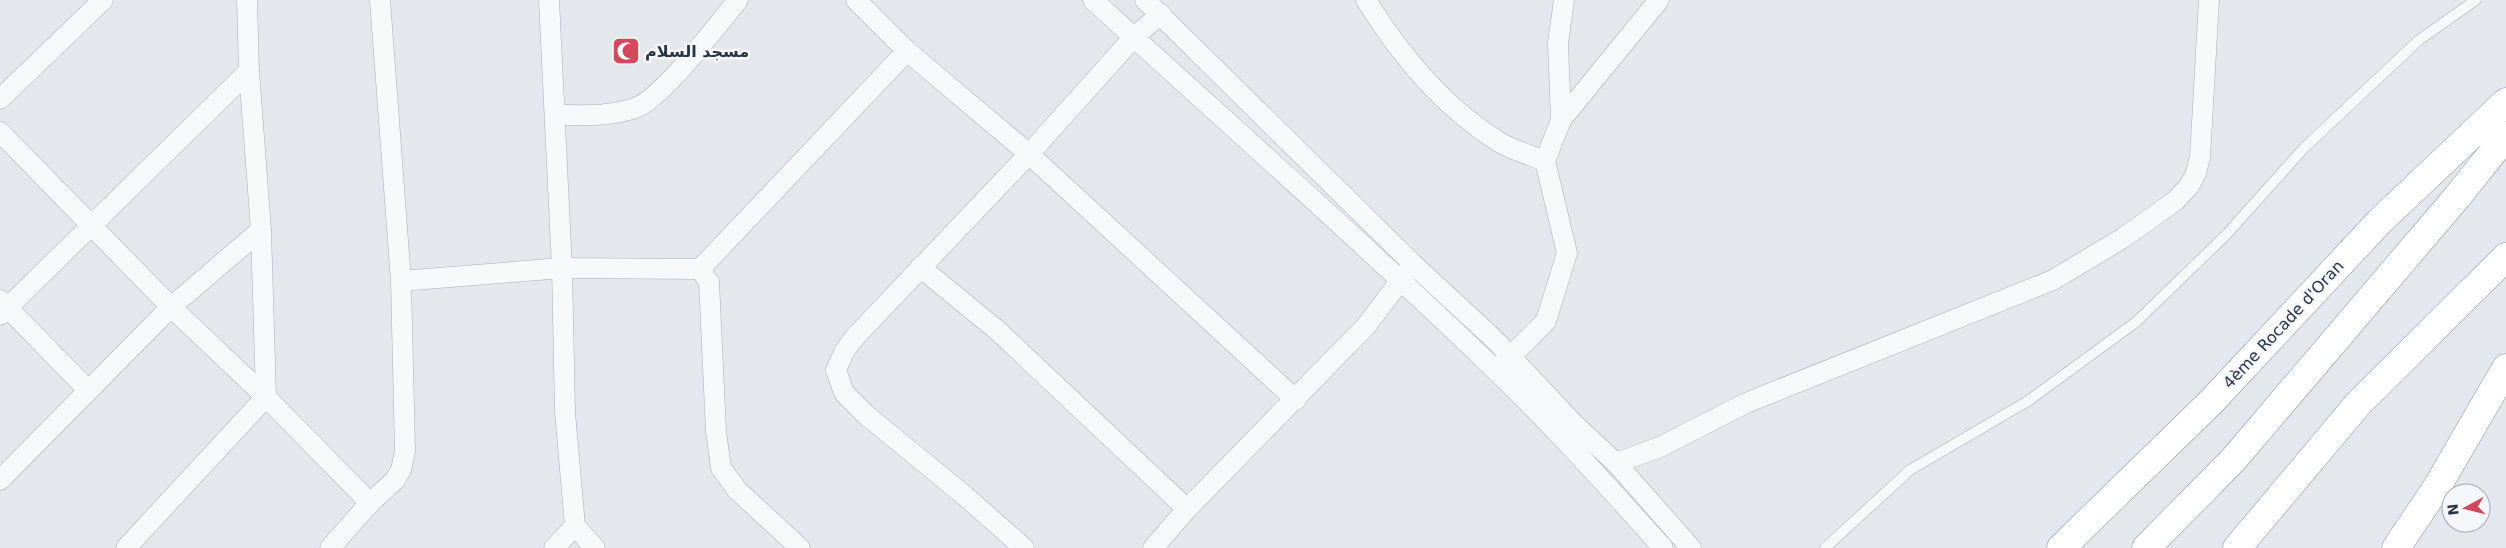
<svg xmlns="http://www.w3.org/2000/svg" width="2506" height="548" font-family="'DejaVu Sans','Noto Sans Arabic',sans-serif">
<rect width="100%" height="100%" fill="#e4e7ec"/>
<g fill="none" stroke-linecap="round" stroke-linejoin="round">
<g stroke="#a9aeb7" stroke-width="11">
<path id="service" d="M1825,548L1910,470L2028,401L2136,322L2226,235L2304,148L2419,40L2476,0"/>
</g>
<g stroke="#a9aeb7" stroke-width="21">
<g id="minor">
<path d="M549,0L562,268L565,412L575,526L595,548"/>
<path d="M856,0L907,51L1029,154L1296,400"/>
<path d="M1093,0C1223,119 1356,236 1483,358C1546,418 1605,483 1663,548"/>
<path d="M1145,0L1414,265L1496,341L1575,425L1616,463L1691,548"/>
<path d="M1366,0C1400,55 1443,107 1499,142C1512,150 1530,155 1545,161"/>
<path d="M0,99L103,0"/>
<path d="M555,115C582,115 609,117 635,108C663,98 717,25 738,0"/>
<path d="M1561,120L1558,43L1564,0"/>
<path d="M0,132L171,307L266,397L370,503"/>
<path d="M920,267L997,330L1187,509"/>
<path d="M401,281L562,268L700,269"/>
<path d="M0,300L87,389"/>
<path d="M0,315L249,71"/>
<path d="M1501,366L1546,321L1567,253L1545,161L1561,120L1659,0"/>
<path d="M1616,463L1660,447L1746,403L2053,280L2123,238L2175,201L2189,186L2196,173L2200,157L2209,0"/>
<path d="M0,480L171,307L261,230"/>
<path d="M126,548L266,397L261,230L249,71L247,0"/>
<path d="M330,548L370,503L395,480L401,470L405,451L401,281L380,0"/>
<path d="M554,548L575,526"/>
<path d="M800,548L737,490L721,468L716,431L709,282L700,269L907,51"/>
<path d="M1024,548L965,496L865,414L844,393L836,370L844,352L854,338L1029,154L1134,37L1161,14"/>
<path d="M1153,548L1187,509L1366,326L1407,272"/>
</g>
</g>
<g stroke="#8b94a3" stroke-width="29">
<g id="motorway">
<path d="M2061,548L2212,401L2379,222L2506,102"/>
<path d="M2146,548L2233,460L2457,197L2506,136"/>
<path d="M2237,548L2358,404L2506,257"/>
<path d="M2396,548L2437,487L2506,368"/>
</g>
</g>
<use href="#service" stroke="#f7f8fa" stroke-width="10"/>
<use href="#minor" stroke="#f7f8fa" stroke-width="20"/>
<use href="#motorway" stroke="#fff" stroke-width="28"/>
</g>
<defs>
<g id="mosque-square" transform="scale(1.4375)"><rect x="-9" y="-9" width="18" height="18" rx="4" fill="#d1495b" stroke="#f4f6f9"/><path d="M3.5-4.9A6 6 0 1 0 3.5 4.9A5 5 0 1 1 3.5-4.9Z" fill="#fff"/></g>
</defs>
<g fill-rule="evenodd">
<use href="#mosque-square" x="626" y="51"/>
</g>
<g text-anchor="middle" stroke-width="5" stroke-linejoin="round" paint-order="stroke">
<g font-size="16" font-weight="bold" fill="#2b3445" stroke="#f4f6f9" text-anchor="start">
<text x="645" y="57">مسجد السلام</text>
</g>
<g font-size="16" fill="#2b3445" stroke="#f4f6f9">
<text transform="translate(2283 324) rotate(-47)" y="6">4ème Rocade d'Oran</text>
</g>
</g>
<g transform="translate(2466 508) rotate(263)"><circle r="24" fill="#f4f6f9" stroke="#a4a8b1"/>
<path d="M0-4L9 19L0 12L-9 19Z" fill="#d1495b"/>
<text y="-8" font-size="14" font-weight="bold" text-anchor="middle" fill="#2b3445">N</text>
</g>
</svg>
